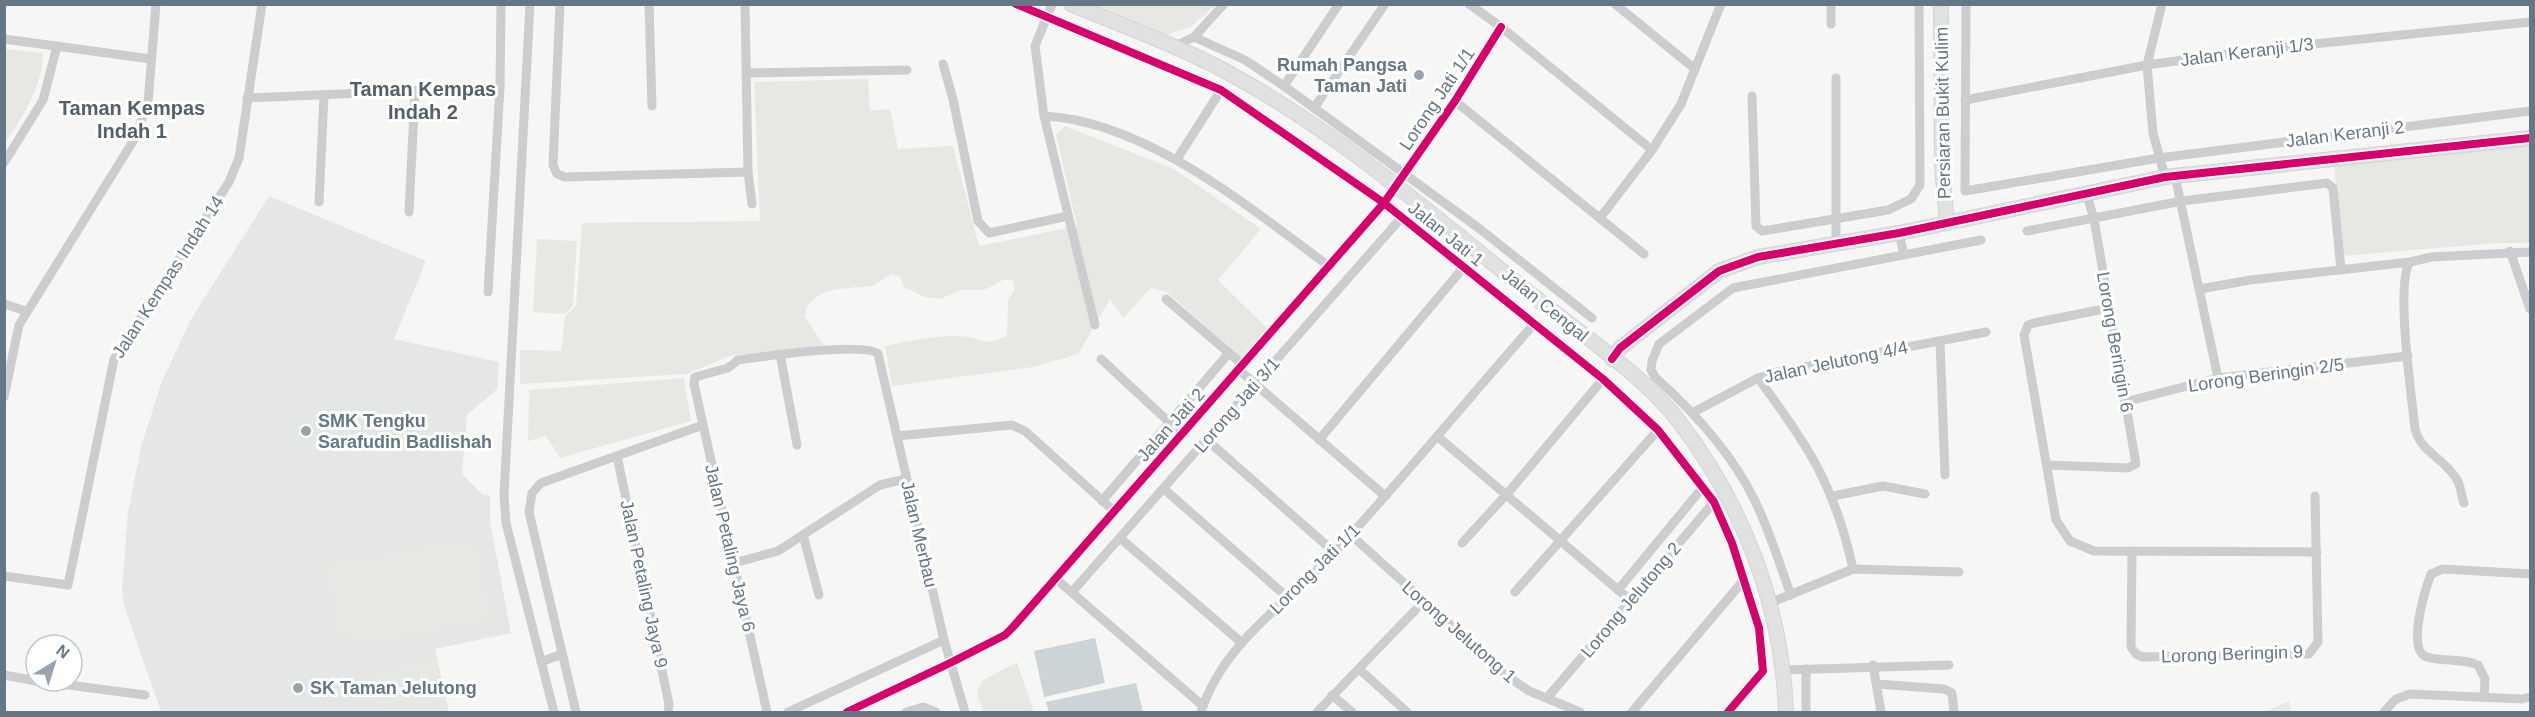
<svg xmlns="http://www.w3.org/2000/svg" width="2535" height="717" font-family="Helvetica,sans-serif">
<rect width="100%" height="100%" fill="#f6f6f5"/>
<path fill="#e5e6e6" d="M269,196L426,261L394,339L499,362L497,389L467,415L462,474L483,495H490V522L511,633L435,649L449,712H161L124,605L122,591L128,512L141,447L161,384L190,321Z"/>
<g fill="#e6e9e3">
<path d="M1092,5H1216L1190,27L1166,35Z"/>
<path d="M5,49L43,53C42,87 23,116 5,143Z"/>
<path d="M868,79L870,111L890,109L898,149L953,146L979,246L1077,226L1056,135L1065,126L1174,169L1261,229L1218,280L1269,330L1243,360L1167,292L1151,288L1123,318L1110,299L1078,354L1033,367L892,386L885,346C908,341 933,336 957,336C980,336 984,349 1007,335L1008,301L1015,289L1013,281L1005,279L985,290H962L940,299L925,297L904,287L900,277L891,274C885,277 877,285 871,286C846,290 812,284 804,316L824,345L729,356L687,374L520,384V350L561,351L565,317L576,306L582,223L760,221L754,82Z"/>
<path d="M2530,145V243H2498L2342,256L2334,163Z"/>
<path d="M537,239L577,241L573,306L565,314L533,312Z"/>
<path d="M684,378L691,421L560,458L546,436L528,441L529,390Z"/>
<path d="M476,537L492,620L362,645L335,627L325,564Z"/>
<path d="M435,659L447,712H385L376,671Z"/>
<path d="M1017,662L1034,712H983L977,693L982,681Z"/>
<path d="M2289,701L2291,712H2265Z"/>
</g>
<g fill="#ccd4d7">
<path d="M1095,638L1105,683L1044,697L1034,651Z"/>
<path d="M1136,683L1143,712H1049L1046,702Z"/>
</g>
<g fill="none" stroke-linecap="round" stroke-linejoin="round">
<g stroke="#d3d4d5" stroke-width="16">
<g id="secondary">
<path d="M1071,4C1126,27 1184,48 1236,77C1343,136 1437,219 1531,294C1577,331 1641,373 1677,419C1743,504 1782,605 1786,712"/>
<path d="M1941,4L1942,167L1947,222"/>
<path d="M1612,359L1620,348L1719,271L1758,257L1899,233L2165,177L2530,138"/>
</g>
</g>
<g stroke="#cccdce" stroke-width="9">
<path d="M530,4L504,495L506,523L554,712"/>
<path d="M560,4L553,165L557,174L565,177L748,172"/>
<path d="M649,4L652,106"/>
<path d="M745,4L748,172L752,204"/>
<path d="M1016,4L1221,90L1384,203L1603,379L1658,430L1714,502L1732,543L1759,628L1763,671L1728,712"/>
<path d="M1052,4L1035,46L1044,116L1095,325"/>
<path d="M1469,4L1501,27L1652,150"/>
<path d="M1615,4L1695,69"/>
<path d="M1966,4L1965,191L2159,158L2530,111"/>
<path d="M2162,4L2147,65L2153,133L2165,177"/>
<path d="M1831,24V4"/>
<path d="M1194,37L1245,60L1284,86L1480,229L1592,318"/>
<path d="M4,39L151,59"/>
<path d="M1173,47L1194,37L1224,4"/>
<path d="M943,64L953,99L978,221L989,233L1068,216"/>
<path d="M746,73L907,70"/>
<path d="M1836,78V243"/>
<path d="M1284,86L1339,4"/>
<path d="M1752,96L1756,226L1762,231L1888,210L1911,199L1920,185L1919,4"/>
<path d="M247,98L500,87"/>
<path d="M1965,100L2147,65L2255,50L2530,22"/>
<path d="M1455,101L1644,254"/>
<path d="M1314,108L1385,4"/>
<path d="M1044,116C1146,121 1250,208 1330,267"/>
<path d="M1177,159L1221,90"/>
<path d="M4,163L43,100L57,46"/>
<path d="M2175,176L2218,378"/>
<path d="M319,202L324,95"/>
<path d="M409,212L415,91"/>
<path d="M1600,218L1652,150L1681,104L1721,4"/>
<path d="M2027,231L2182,201L2327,183L2333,188L2341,270"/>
<path d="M1899,233L1904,255"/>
<path d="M2510,251L2530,309"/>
<path d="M2200,289L2250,280L2410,262"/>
<path d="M488,292L500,87L501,4"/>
<path d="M1166,299L1243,365"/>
<path d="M4,304L26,311"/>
<path d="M2109,308L2034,323L2028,325L2024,335L2056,520L2070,541L2094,551L2317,552"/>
<path d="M1940,341L1945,475"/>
<path d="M780,354L797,445"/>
<path d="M1101,359L1183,435"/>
<path d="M1239,370L1385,496"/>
<path d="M1758,378C1808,445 1835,486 1853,569"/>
<path d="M4,397L19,325L135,138L148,103L156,4"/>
<path d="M2125,402L2218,378L2408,356"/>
<path d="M1694,412L1758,378L1777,372L1986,332"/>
<path d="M897,436L1012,425L1025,431L1114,511"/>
<path d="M1437,436L1630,600"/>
<path d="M1207,440L1334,552"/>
<path d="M1319,440L1463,268"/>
<path d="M617,456L669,704L668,712"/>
<path d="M2047,465L2128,468L2136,464L2094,219L2087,195"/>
<path d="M1164,489L1287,597"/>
<path d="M1833,496L1883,486L1925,494"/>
<path d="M1102,501L1229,353"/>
<path d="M2464,503C2461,496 2461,486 2457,480C2446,459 2421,453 2415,429C2412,399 2395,282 2410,262L2431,257L2530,252"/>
<path d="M803,535L819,595"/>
<path d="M1351,535L1506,675L1529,691L1580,712"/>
<path d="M1120,538L1242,643"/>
<path d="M1462,543L1507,494L1603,379"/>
<path d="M2132,551L2131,647L2136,654L2143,657L2309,654L2318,642L2315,496"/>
<path d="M734,563L778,551L880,485L906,479"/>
<path d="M4,576L68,585L114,359L229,182L239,158L262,4"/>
<path d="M1055,578L1203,706"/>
<path d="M1618,590L1703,487"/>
<path d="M1072,592L1402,217"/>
<path d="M1515,592L1658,430"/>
<path d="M1791,595C1779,563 1769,529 1754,499C1731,452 1694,412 1655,377L1651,370L1652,361L1659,344L1733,288L1981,240"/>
<path d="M1770,603L1853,569L1959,572"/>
<path d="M541,662L562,654"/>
<path d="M1873,665L1881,712"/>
<path d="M1359,669L1407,712"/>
<path d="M1806,669V712"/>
<path d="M1784,670L1949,665"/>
<path d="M4,675L36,681"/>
<path d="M38,681L145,695"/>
<path d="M1877,684L1944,689L1952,693L1954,712"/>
<path d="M1332,695L1352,712"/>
<path d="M2484,697L2485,679L2478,665C2462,658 2443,662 2427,657C2406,651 2425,590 2431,574L2443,569L2530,574"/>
<path d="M1547,698L1714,502"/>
<path d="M576,712L529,512L532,493L541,483L703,425"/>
<path d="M767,712L694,384L695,377L728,368L738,360C759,357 867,341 878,354L944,640L965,712"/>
<path d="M788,712L944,640"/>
<path d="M847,712L950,663L1005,635L1013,627L1384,203L1455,101L1501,27"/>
<path d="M906,712L923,707L936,712"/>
<path d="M1201,712C1223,642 1289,602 1337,550C1404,477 1468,399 1534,324"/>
<path d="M1317,712L1423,602"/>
<path d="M1632,712L1743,581"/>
<path d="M2384,712L2396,699L2410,694L2522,699L2530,697"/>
</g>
<use href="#secondary" stroke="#e0e1e1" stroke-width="14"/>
<g stroke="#fff" stroke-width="11">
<g id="cycleway">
<path d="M1016,4L1221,90L1384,203L1603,379L1658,430L1714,502L1732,543L1759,628L1763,671L1728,712"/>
<path d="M1612,359L1620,348L1719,271L1758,257L1899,233L2165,177L2530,138"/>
<path d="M847,712L950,663L1005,635L1013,627L1384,203L1455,101L1501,27"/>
</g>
</g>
<use href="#cycleway" stroke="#d6006c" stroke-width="8"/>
</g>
<g fill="#98a3ac" stroke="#fff" stroke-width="2">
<circle cx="1419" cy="75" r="6"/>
<circle cx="306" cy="431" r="6"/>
<circle cx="298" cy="688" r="6"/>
</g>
<g text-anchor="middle" stroke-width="6" stroke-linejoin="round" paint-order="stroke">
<g font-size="18" fill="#657785" stroke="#fff">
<text transform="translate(2247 52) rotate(-7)" y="6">Jalan Keranji 1/3</text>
<text transform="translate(1437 99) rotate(-56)" y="6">Lorong Jati 1/1</text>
<text transform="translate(1943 113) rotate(-91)" y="6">Persiaran Bukit Kulim</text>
<text transform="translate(2345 134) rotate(-7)" y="6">Jalan Keranji 2</text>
<text transform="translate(1446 234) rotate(39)" y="6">Jalan Jati 1</text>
<text transform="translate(168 277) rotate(-57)" y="6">Jalan Kempas Indah 14</text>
<text transform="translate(1545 305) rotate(39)" y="6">Jalan Cengal</text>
<text transform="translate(2115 342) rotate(80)" y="6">Lorong Beringin 6</text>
<text transform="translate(1836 362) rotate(-12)" y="6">Jalan Jelutong 4/4</text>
<text transform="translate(2266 375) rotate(-8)" y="6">Lorong Beringin 2/5</text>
<text transform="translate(1237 405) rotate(-49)" y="6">Lorong Jati 3/1</text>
<text transform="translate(1171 425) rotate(-48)" y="6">Jalan Jati 2</text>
<text transform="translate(919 534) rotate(77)" y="6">Jalan Merbau</text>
<text transform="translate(730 548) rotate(77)" y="6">Jalan Petaling Jaya 6</text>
<text transform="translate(1315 569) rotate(-45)" y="6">Lorong Jati 1/1</text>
<text transform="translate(644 584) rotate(78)" y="6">Jalan Petaling Jaya 9</text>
<text transform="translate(1631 600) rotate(-50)" y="6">Lorong Jelutong 2</text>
<text transform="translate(1459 632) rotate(41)" y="6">Lorong Jelutong 1</text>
<text transform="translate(2232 654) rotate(-2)" y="6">Lorong Beringin 9</text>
</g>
<g font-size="18" font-weight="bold" fill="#657785" stroke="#fff" text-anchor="start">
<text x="1407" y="71" text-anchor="end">Rumah Pangsa<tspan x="1407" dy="21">Taman Jati</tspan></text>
<text x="318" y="427">SMK Tengku<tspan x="318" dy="21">Sarafudin Badlishah</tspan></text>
<text x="310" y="694">SK Taman Jelutong</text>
</g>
<g font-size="20" font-weight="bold" fill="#53606a" stroke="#fff">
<text x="423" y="96">Taman Kempas<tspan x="423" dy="23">Indah 2</tspan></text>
<text x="132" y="115">Taman Kempas<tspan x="132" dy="23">Indah 1</tspan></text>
</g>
</g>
<rect width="2535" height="717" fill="none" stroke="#657785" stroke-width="12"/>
<g transform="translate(54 663) rotate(38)"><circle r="28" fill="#ffffff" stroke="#c1c9ce" stroke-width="1.5"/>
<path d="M0-4.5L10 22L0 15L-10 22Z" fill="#98a3ac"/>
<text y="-9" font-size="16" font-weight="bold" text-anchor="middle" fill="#657785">N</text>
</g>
</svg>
